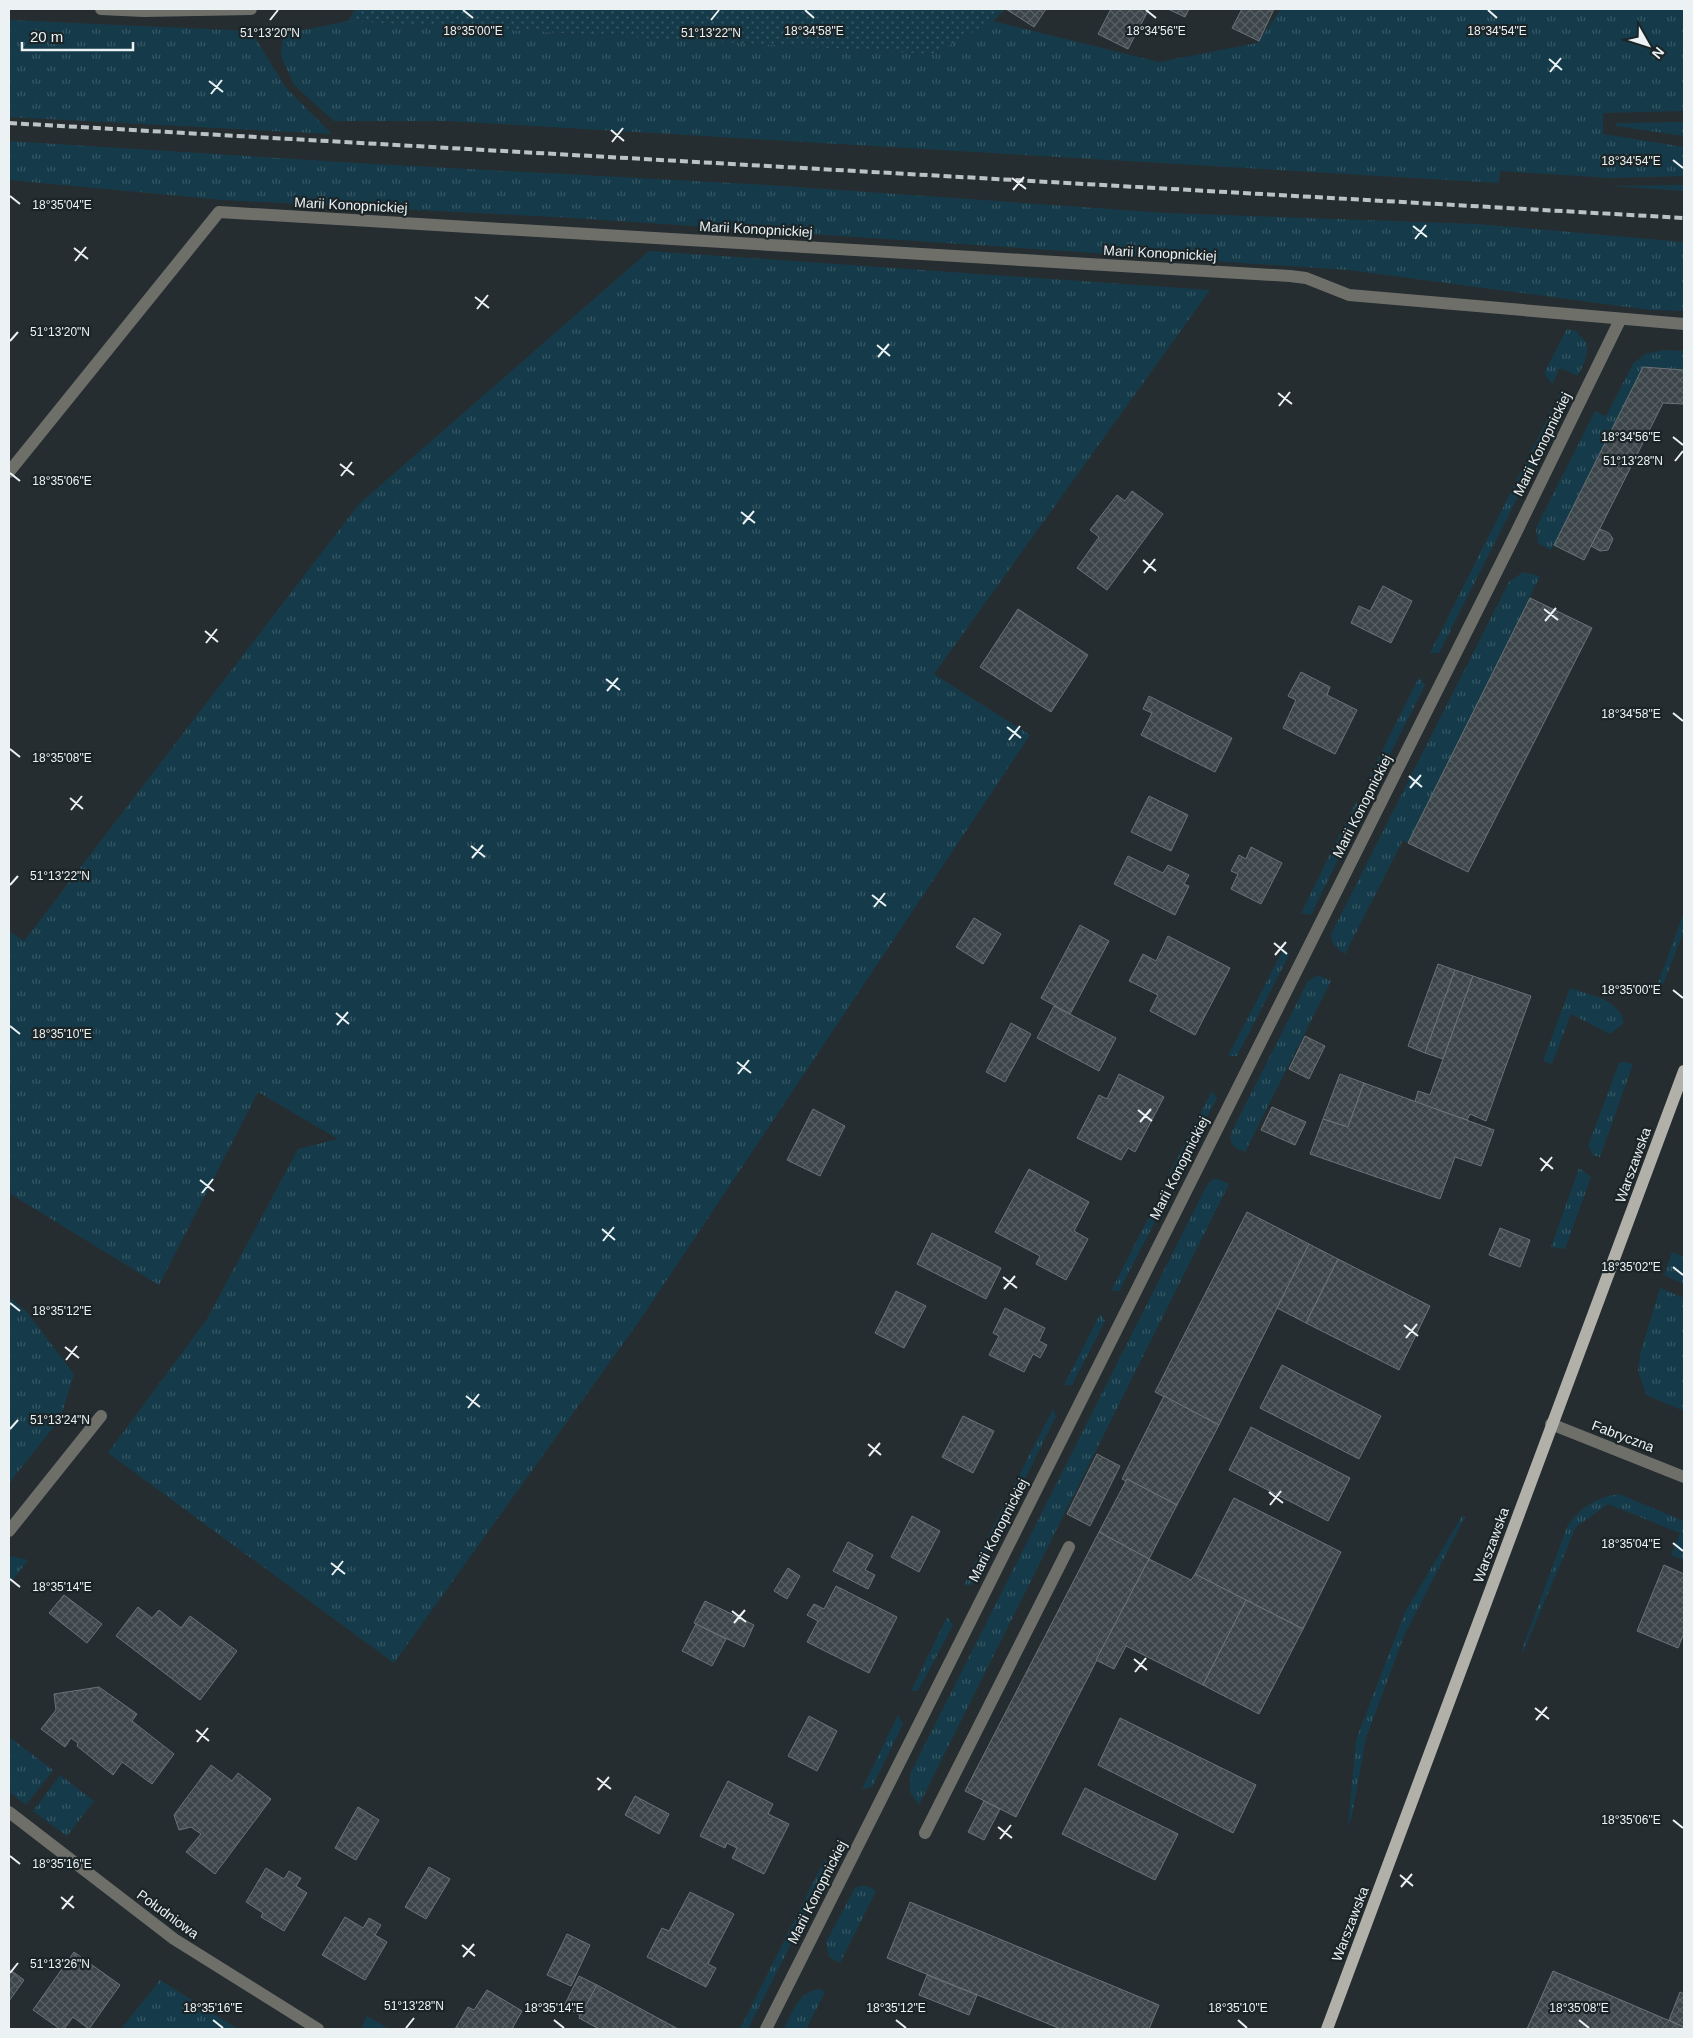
<svg xmlns="http://www.w3.org/2000/svg" width="1693" height="2038" font-family="Arial,sans-serif">
<defs>
<pattern id="grass-tufts" width="24" height="20" patternUnits="userSpaceOnUse" patternTransform="scale(1.25)"><rect width="24" height="20" fill="#153b4a"/><path d="M3 7l-1-3M5 7V3M7 7l1-3M15 17l-1-3M17 17v-4M19 17l1-3" fill="none" stroke="#375865"/></pattern>
<pattern id="garden-dots" width="8" height="8" patternUnits="userSpaceOnUse" patternTransform="scale(1.25)"><rect width="8" height="8" fill="#153b4a"/><path d="M2 2h.1M6 6h.1" fill="none" stroke="#375865" stroke-width="1.8" stroke-linecap="round"/></pattern>
<pattern id="building-cross-hatch" width="8" height="8" patternUnits="userSpaceOnUse" patternTransform="scale(1.25)"><rect width="8" height="8" fill="#3c4549"/><path d="M0 0l8 8M0 8l8-8" fill="none" stroke="#586064"/></pattern>
</defs>
<rect width="100%" height="100%" fill="#252d31"/>
<g fill="url(#grass-tufts)">
<path d="M1281,9H1684V111L1603,113V134L1684,147V176L1611,178L1500,171L1499,183L449,121H334L294,85L281,56L283,34L348,21L933,54L993,21L1159,62L1257,43Z"/>
<path d="M9,20L251,31L286,88L332,134L9,117Z"/>
<path d="M1684,122V136L1616,126V123Z"/>
<path d="M9,141L357,163L769,185L1167,213L1477,224L1684,242V311L1650,310L1348,270L574,218L224,200L9,180Z"/>
<path d="M1684,185V191L1610,186Z"/>
<path d="M649,251L1210,290L934,674L1030,735L640,1320L394,1663L108,1453L207,1319L298,1149L338,1139L258,1092L159,1285L9,1193V931L24,941L359,504Z"/>
<path d="M1567,329L1580,332L1578,335C1596,344 1584,363 1578,376L1560,368L1552,384L1544,373Z"/>
<path d="M1664,350L1684,351V369L1643,367L1551,550L1538,543L1536,528L1595,411L1606,416L1633,364L1645,354Z"/>
<path d="M1560,394L1568,398L1439,653H1430Z"/>
<path d="M1523,572L1540,576L1408,843L1403,840L1345,954C1337,949 1331,944 1331,934L1509,582Z"/>
<path d="M1419,677L1425,685L1378,778L1368,779Z"/>
<path d="M1356,802L1362,810L1311,915L1301,913Z"/>
<path d="M1684,912V931L1662,987L1657,986Z"/>
<path d="M1284,948L1289,955L1237,1056H1228Z"/>
<path d="M1318,975L1331,981L1245,1152C1235,1148 1229,1145 1231,1133L1308,981Z"/>
<path d="M1570,988C1589,995 1623,1000 1623,1024L1610,1034L1571,1014L1552,1064L1543,1061Z"/>
<path d="M1625,1062L1633,1064L1600,1157L1593,1155L1588,1146L1619,1063Z"/>
<path d="M1212,1091L1217,1098L1177,1175L1169,1174Z"/>
<path d="M1579,1168L1591,1177L1565,1249L1551,1247Z"/>
<path d="M1213,1179H1218L1229,1184L919,1805L910,1792V1774L1206,1187Z"/>
<path d="M1154,1207L1160,1212L1119,1291H1111Z"/>
<path d="M1672,1252L1684,1257V1284L1664,1275Z"/>
<path d="M1660,1288L1684,1298V1411L1646,1395L1638,1370L1641,1351Z"/>
<path d="M9,1297L26,1311L74,1374L60,1419L9,1483Z"/>
<path d="M1100,1314L1105,1321L1072,1385H1064Z"/>
<path d="M1053,1409L1056,1416L1021,1487H1013Z"/>
<path d="M1619,1494L1684,1521V1560L1671,1555L1680,1533L1608,1504L1576,1527L1523,1652L1522,1650L1567,1527C1580,1507 1595,1498 1619,1494Z"/>
<path d="M1003,1507L1007,1514L972,1585H964Z"/>
<path d="M1462,1516L1465,1517L1404,1636L1366,1738L1352,1815L1348,1827L1356,1740L1405,1612Z"/>
<path d="M11,1556L28,1560L9,1585V1559Z"/>
<path d="M947,1617L953,1625L918,1691H911Z"/>
<path d="M898,1715L903,1724L872,1787L862,1789Z"/>
<path d="M9,1737L53,1770L26,1805L9,1792Z"/>
<path d="M60,1775L94,1801L67,1836L33,1811Z"/>
<path d="M825,1859L830,1867L748,2029H740Z"/>
<path d="M860,1886H867L876,1891L840,1963L829,1957L826,1942L855,1888Z"/>
<path d="M160,1980L238,2029H121Z"/>
<path d="M819,1989L825,1992L806,2029H784C792,2013 798,1992 819,1989Z"/>
<path d="M367,2016L389,2029H367L362,2026Z"/>
</g>
<path fill="url(#garden-dots)" d="M356,9H1005L993,21L933,54L348,21Z"/>
<g fill="url(#building-cross-hatch)" stroke="#697378">
<path d="M1006,9H1046L1034,27Z"/>
<path d="M1111,9H1149L1128,49L1098,34Z"/>
<path d="M1168,9H1189L1185,17Z"/>
<path d="M1242,9H1274L1259,41L1232,28Z"/>
<path d="M1643,367L1684,370V404L1663,403L1584,560L1554,545Z"/>
<path d="M1132,491L1163,514L1107,590L1077,568L1099,537L1090,530L1117,495L1125,501Z"/>
<path d="M1600,529L1609,533L1613,539L1608,550L1600,551L1591,546Z"/>
<path d="M1383,586L1412,601L1391,643L1351,623L1359,606L1370,611Z"/>
<path d="M1530,598L1592,628L1468,872L1408,843Z"/>
<path d="M1018,609L1088,655L1051,712L980,667Z"/>
<path d="M1301,672L1330,687L1327,695L1357,710L1335,754L1283,728L1296,700L1288,696Z"/>
<path d="M1149,696L1232,738L1215,772L1141,735L1152,713L1143,709Z"/>
<path d="M1149,796L1188,815L1171,851L1131,832Z"/>
<path d="M1251,847L1282,863L1261,904L1231,889L1238,874L1231,871L1239,855L1246,859Z"/>
<path d="M1128,856L1163,873L1168,865L1189,875L1184,884L1189,886L1175,915L1114,884Z"/>
<path d="M974,918L1001,934L983,964L956,947Z"/>
<path d="M1080,925L1109,941L1070,1014L1041,998Z"/>
<path d="M1168,936L1230,968L1195,1035L1150,1011L1158,995L1129,981L1143,954L1156,961Z"/>
<path d="M1438,964L1455,970L1425,1053L1408,1046Z"/>
<path d="M1455,970L1473,976L1443,1059L1425,1053Z"/>
<path d="M1473,976L1531,996L1486,1121L1470,1114L1467,1120L1415,1102L1418,1091L1430,1095Z"/>
<path d="M1054,1006L1116,1038L1099,1071L1037,1038Z"/>
<path d="M1011,1023L1031,1034L1005,1082L986,1072Z"/>
<path d="M1305,1036L1325,1046L1309,1079L1289,1069Z"/>
<path d="M1119,1074L1164,1097L1135,1152L1128,1148L1121,1160L1077,1138L1099,1095L1107,1099Z"/>
<path d="M1340,1074L1364,1083L1348,1127L1323,1119Z"/>
<path d="M1364,1083L1494,1130L1481,1166L1455,1157L1440,1199L1310,1154L1323,1119L1348,1127Z"/>
<path d="M1272,1107L1306,1122L1295,1145L1261,1130Z"/>
<path d="M813,1109L845,1126L820,1176L787,1160Z"/>
<path d="M1029,1169L1089,1202L1074,1231L1088,1239L1066,1280L1036,1264L1040,1256L995,1232Z"/>
<path d="M1247,1212L1309,1244L1219,1425L1155,1392Z"/>
<path d="M1500,1228L1530,1240L1520,1267L1489,1255Z"/>
<path d="M932,1233L1001,1268L986,1299L917,1264Z"/>
<path d="M1309,1244L1338,1259L1306,1323L1277,1308Z"/>
<path d="M1338,1259L1430,1306L1399,1370L1306,1323Z"/>
<path d="M896,1291L926,1306L904,1348L875,1333Z"/>
<path d="M1005,1308L1045,1328L1039,1341L1047,1345L1040,1358L1033,1354L1024,1372L989,1355L999,1336L993,1333Z"/>
<path d="M1282,1365L1381,1416L1359,1459L1260,1408Z"/>
<path d="M1164,1396L1219,1425L1177,1505L1127,1479L1126,1481L1122,1479Z"/>
<path d="M963,1416L994,1431L973,1473L942,1457Z"/>
<path d="M1251,1427L1350,1478L1328,1521L1229,1470Z"/>
<path d="M1097,1454L1120,1466L1090,1526L1067,1514Z"/>
<path d="M1127,1479L1177,1505L1149,1559L1099,1532Z"/>
<path d="M1234,1498L1341,1552L1303,1629L1195,1574Z"/>
<path d="M912,1516L940,1531L919,1572L891,1557Z"/>
<path d="M1099,1532L1149,1559L1016,1817L965,1791Z"/>
<path d="M848,1542L873,1555L865,1570L875,1575L868,1589L833,1571Z"/>
<path d="M1149,1559L1191,1580L1195,1574L1246,1600L1203,1685L1126,1646L1114,1669L1096,1660Z"/>
<path d="M1664,1565L1684,1574V1633L1678,1648L1637,1631Z"/>
<path d="M788,1568L800,1576L787,1599L774,1591Z"/>
<path d="M836,1586L897,1617L869,1673L807,1642L818,1621L807,1615L814,1604L824,1609Z"/>
<path d="M64,1595L102,1624L87,1643L49,1613Z"/>
<path d="M1246,1600L1303,1629L1259,1714L1203,1685Z"/>
<path d="M705,1601L754,1625L744,1647L694,1623Z"/>
<path d="M138,1607L152,1618L159,1610L181,1628L190,1616L237,1651L200,1700L116,1636Z"/>
<path d="M696,1624L726,1639L712,1666L682,1651Z"/>
<path d="M99,1687L137,1714L132,1721L174,1754L152,1784L122,1762L113,1775L77,1746L78,1743L71,1738L65,1747L41,1729L56,1710L54,1694Z"/>
<path d="M809,1716L837,1731L817,1771L788,1756Z"/>
<path d="M1120,1718L1256,1785L1233,1833L1098,1765Z"/>
<path d="M211,1765L232,1781L238,1773L271,1799L215,1874L186,1852L201,1834L191,1827L179,1830L174,1815Z"/>
<path d="M728,1781L773,1804L768,1814L789,1824L764,1874L732,1858L737,1848L727,1843L725,1848L700,1836Z"/>
<path d="M1085,1788L1178,1834L1155,1880L1062,1834Z"/>
<path d="M635,1796L669,1814L659,1834L625,1815Z"/>
<path d="M984,1801L1000,1809L984,1840L968,1832Z"/>
<path d="M358,1807L379,1820L356,1860L335,1848Z"/>
<path d="M429,1867L450,1879L426,1919L405,1907Z"/>
<path d="M266,1868L284,1879L289,1871L301,1878L296,1886L307,1893L284,1931L261,1917L263,1913L246,1902Z"/>
<path d="M690,1892L734,1914L708,1964L716,1968L706,1987L647,1957L662,1928L669,1931Z"/>
<path d="M910,1902L1159,2005L1149,2029H1061L887,1958Z"/>
<path d="M345,1917L363,1928L369,1918L381,1925L375,1935L387,1942L365,1980L322,1955Z"/>
<path d="M567,1934L590,1945L571,1986L547,1975Z"/>
<path d="M74,1952L120,1985L89,2029L73,2017L64,2029H60L33,2010Z"/>
<path d="M9,1969L24,1980L9,2001Z"/>
<path d="M1553,1971L1684,2027V2029H1527Z"/>
<path d="M927,1975L977,1995L969,2015L919,1995Z"/>
<path d="M579,1976L597,1985L581,2016L564,2006Z"/>
<path d="M597,1985L678,2029H599L579,2018Z"/>
<path d="M487,1990L522,2011L512,2029H455L468,2007L474,2010Z"/>
<path d="M1680,1992L1684,1994V2027L1669,2020Z"/>
</g>
<g fill="none" stroke-linecap="round" stroke-linejoin="round">
<g stroke="#6f6f6a" stroke-width="12">
<path d="M101,9L144,11L251,9"/>
<path d="M9,472L219,212L1290,276L1306,278L1349,295L1684,324"/>
<path d="M1551,1424L1684,1477"/>
<path d="M9,1531L101,1416"/>
<path d="M9,1812L174,1939L318,2029"/>
<path d="M925,1833L1069,1547"/>
<path d="M766,2029L1509,547L1620,320"/>
</g>
<path stroke="#b2b1a9" stroke-width="12" d="M1327,2029L1684,1071"/>
<path stroke="#bcc3c5" stroke-width="4" stroke-dasharray="8 4" stroke-linecap="butt" d="M9,123L1684,218"/>
</g>
<path fill="none" stroke="#ecf2f4" stroke-width="2" d="M463,10L473,18M805,10L814,18M1146,10L1156,18M1488,10L1497,18M270,20L278,10M711,20L719,10M1549,59L1562,70M1550,72L1561,58M209,81L223,92M211,94L222,80M611,130L624,141M612,142L623,128M1673,160L1683,168M1012,178L1026,189M1013,190L1024,177M10,196L20,204M1413,226L1427,237M1415,239L1426,225M74,248L88,259M75,261L86,247M475,297L489,308M477,309L488,295M10,341L18,332M877,345L890,356M878,357L889,344M1278,393L1292,404M1279,406L1290,392M1673,437L1683,445M1675,461L1683,451M340,464L354,475M10,473L20,481M341,476L352,462M741,512L755,523M743,524L754,511M1143,560L1156,571M1144,573L1155,559M1544,609L1558,620M1545,621L1556,608M205,631L218,642M206,643L217,629M606,679L620,690M607,691L618,678M1673,713L1683,721M1007,727L1021,738M1009,740L1020,726M10,749L20,757M1409,776L1422,787M1410,788L1421,775M70,798L83,809M71,810L82,796M471,846L485,857M472,858L483,845M10,885L18,876M872,895L886,906M874,907L885,893M1274,943L1287,954M1275,955L1286,942M1673,990L1683,998M336,1013L349,1024M337,1025L348,1012M10,1026L20,1034M737,1062L751,1073M738,1074L749,1060M1138,1110L1152,1121M1140,1122L1151,1109M1540,1158L1553,1169M1541,1171L1552,1157M200,1180L214,1191M202,1193L213,1179M602,1229L615,1240M603,1241L614,1227M1673,1267L1683,1275M1003,1277L1017,1288M1004,1289L1015,1276M10,1303L20,1311M1404,1325L1418,1336M1406,1338L1417,1324M65,1347L79,1358M66,1360L77,1346M466,1396L480,1407M468,1408L479,1394M10,1429L18,1420M868,1444L881,1455M869,1456L880,1443M1269,1492L1283,1503M1270,1505L1281,1491M1673,1543L1683,1551M331,1563L345,1574M332,1575L343,1561M10,1579L20,1587M732,1611L746,1622M734,1623L745,1610M1134,1659L1147,1670M1135,1672L1146,1658M1535,1708L1549,1719M1536,1720L1547,1707M196,1730L209,1741M197,1742L208,1728M597,1778L611,1789M598,1790L609,1777M1673,1820L1683,1828M998,1827L1012,1838M1000,1839L1011,1825M10,1856L20,1864M1400,1875L1413,1886M1401,1887L1412,1874M61,1897L74,1908M62,1909L73,1896M462,1945L475,1956M463,1957L474,1944M10,1973L18,1963M213,2020L223,2028M554,2020L564,2028M896,2020L906,2028M1238,2020L1247,2028M1579,2020L1589,2028M406,2028L414,2018"/>
<g text-anchor="middle" stroke-width="4.5" stroke-linejoin="round" paint-order="stroke">
<g font-size="14" fill="#ecf2f4" stroke="#1b2427">
<text transform="translate(351 205) rotate(3)" y="5">Marii Konopnickiej</text>
<text transform="translate(756 229) rotate(3)" y="5">Marii Konopnickiej</text>
<text transform="translate(1160 253) rotate(3)" y="5">Marii Konopnickiej</text>
<text transform="translate(1542 444) rotate(-64)" y="5">Marii Konopnickiej</text>
<text transform="translate(1362 806) rotate(-63)" y="5">Marii Konopnickiej</text>
<text transform="translate(1633 1165) rotate(-70)" y="5">Warszawska</text>
<text transform="translate(1179 1168) rotate(-63)" y="5">Marii Konopnickiej</text>
<text transform="translate(1623 1436) rotate(21)" y="5">Fabryczna</text>
<text transform="translate(998 1530) rotate(-63)" y="5">Marii Konopnickiej</text>
<text transform="translate(1491 1545) rotate(-70)" y="5">Warszawska</text>
<text transform="translate(817 1892) rotate(-63)" y="5">Marii Konopnickiej</text>
<text transform="translate(168 1914) rotate(36)" y="5">Południowa</text>
<text transform="translate(1350 1924) rotate(-69)" y="5">Warszawska</text>
</g>
</g>
<g font-size="12" text-anchor="middle" fill="#ecf2f4" stroke="#1b2427" stroke-width="4.5" stroke-linejoin="round" paint-order="stroke">
<text x="814" y="35">18°34'58"E</text>
<text x="473" y="35">18°35'00"E</text>
<text x="1156" y="35">18°34'56"E</text>
<text x="1497" y="35">18°34'54"E</text>
<text x="270" y="37">51°13'20"N</text>
<text x="711" y="37">51°13'22"N</text>
<text x="1631" y="165">18°34'54"E</text>
<text x="62" y="209">18°35'04"E</text>
<text x="60" y="336">51°13'20"N</text>
<text x="1631" y="441">18°34'56"E</text>
<text x="1633" y="465">51°13'28"N</text>
<text x="62" y="485">18°35'06"E</text>
<text x="1631" y="718">18°34'58"E</text>
<text x="62" y="762">18°35'08"E</text>
<text x="60" y="880">51°13'22"N</text>
<text x="1631" y="994">18°35'00"E</text>
<text x="62" y="1038">18°35'10"E</text>
<text x="1631" y="1271">18°35'02"E</text>
<text x="62" y="1315">18°35'12"E</text>
<text x="60" y="1424">51°13'24"N</text>
<text x="1631" y="1548">18°35'04"E</text>
<text x="62" y="1591">18°35'14"E</text>
<text x="1631" y="1824">18°35'06"E</text>
<text x="62" y="1868">18°35'16"E</text>
<text x="60" y="1968">51°13'26"N</text>
<text x="414" y="2010">51°13'28"N</text>
<text x="213" y="2012">18°35'16"E</text>
<text x="554" y="2012">18°35'14"E</text>
<text x="896" y="2012">18°35'12"E</text>
<text x="1238" y="2012">18°35'10"E</text>
<text x="1579" y="2012">18°35'08"E</text>
</g>
<rect width="1693" height="2038" fill="none" stroke="#ecf2f4" stroke-width="20"/>
<g transform="translate(1648 45) rotate(129)" stroke="#1b2427" stroke-width="4" paint-order="stroke">
<path d="M0-4L9 19L0 12L-9 19Z" fill="#ecf2f4"/>
<text y="-8" font-size="14" font-weight="bold" text-anchor="middle" fill="#ecf2f4">N</text>
</g>
<path d="M22 42v8h111v-8" fill="none" stroke="#ecf2f4" stroke-width="2.5"/>
<text x="30" y="42" font-size="15" fill="#ecf2f4" stroke="#1b2427" stroke-width="4" paint-order="stroke">20 m</text>
</svg>
